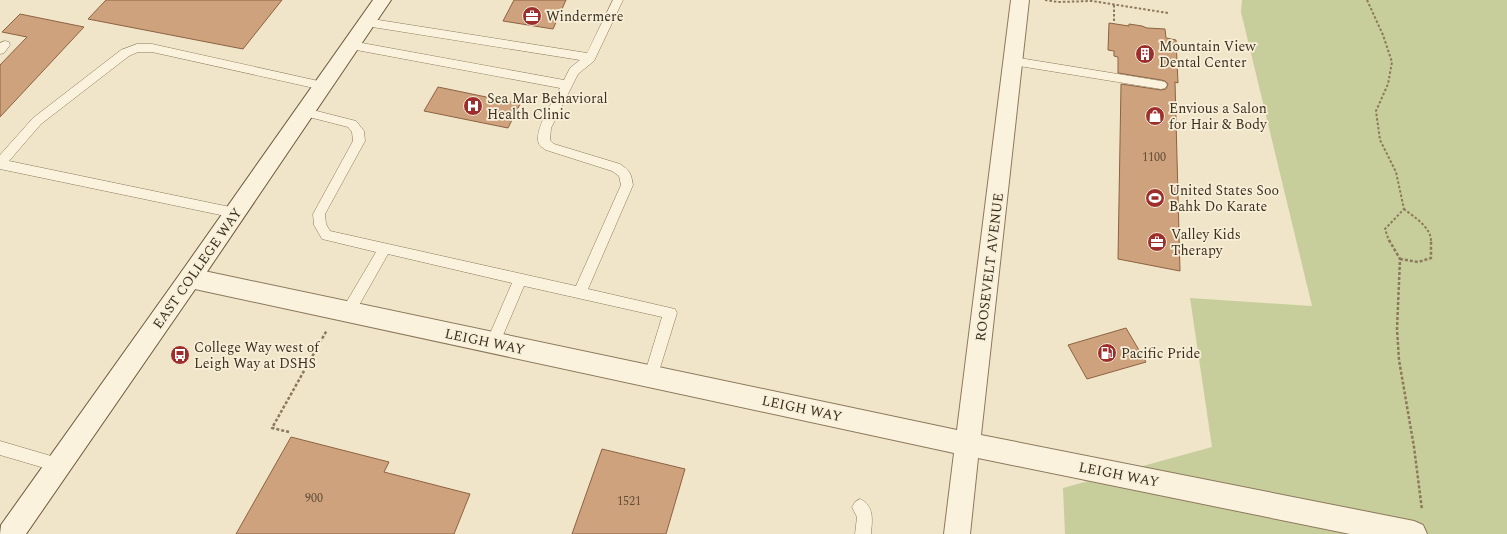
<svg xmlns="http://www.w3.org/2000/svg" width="1507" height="534" font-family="Spectral,serif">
<rect width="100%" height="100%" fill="#f0e5c8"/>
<path fill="#c7ce9b" d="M1242,0H1507V534H1065L1063,488L1212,447L1190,298L1312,306L1241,12Z"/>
<g fill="#cea27d" stroke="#8c6242">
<path d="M106,0H282L243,49L88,19Z"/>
<path d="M514,0H566L553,29L503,21Z"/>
<path d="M20,14L84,27L0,117V65L27,37L2,32Z"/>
<path d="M1109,23L1129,26V24L1142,26L1147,28L1165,29L1166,38L1176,40L1178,83L1175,82L1180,271L1118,259L1121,84L1161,90L1166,89L1168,84L1165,81L1161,80L1118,73V57L1114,56V51L1108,50Z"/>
<path d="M438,87L520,104L508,128L424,111Z"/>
<path d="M1126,328L1146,362L1087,379L1068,345Z"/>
<path d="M291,437L389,462L384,472L470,494L454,534H236Z"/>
<path d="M602,449L685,469L666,534H572Z"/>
</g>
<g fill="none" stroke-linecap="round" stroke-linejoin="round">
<g stroke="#8c785c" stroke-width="1">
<g id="service">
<path d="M613,0H623L594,61L578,74L551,128L550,140L554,144L620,164C630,171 631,173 633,185L588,289L675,309L677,313L656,381L651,382L646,381L644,376L662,317L524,286L498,347L493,349L488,347L486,343L512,283L388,254L353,316L348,318L343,316L341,312L343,308L376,252L322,239L314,225L313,214L353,141L352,132L348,127L301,115L299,112L301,109L305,108L356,121L364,131L365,141L325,214L326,224L330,231L576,286L621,185L619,176L612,171L546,150C543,148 540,146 539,144C533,131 554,99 560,88L351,49L347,48L346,45L347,42L351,41L564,80L570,68L580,60L366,26L362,25L361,22L362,19L366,18L587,53Z"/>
<path d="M5,41L9,42L10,45L4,53L0,54V43Z"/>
<path d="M137,44H152L323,82L327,83L329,86L327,89L323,90L152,52H138L129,56L41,124L9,161L235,208L239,209L241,213L239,217L235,218L0,169V155L33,118L121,50Z"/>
<path d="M1013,57L1161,81L1165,82L1167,85L1165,88L1161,89L1013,65L1009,64L1007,61L1009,58Z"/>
<path d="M0,441L58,458L63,460L65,465L63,470L58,472L0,455Z"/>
<path d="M860,499C875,506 872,521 871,534H855L857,517L852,507L855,502Z"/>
</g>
</g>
<g stroke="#8c785c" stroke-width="2">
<path id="minor" d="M1011,0H1029L981,435L1414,521L1423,525L1427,534H1350L978,458L970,534H944L954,453L190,288L182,285L179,278L182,271L190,268L957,430Z"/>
</g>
<g stroke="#6e593f" stroke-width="2">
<path id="secondary" d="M373,0H391L198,285L26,534H0L1,525L182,271Z"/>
</g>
<g stroke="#8c785c" stroke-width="2" stroke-dasharray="2.5 2" stroke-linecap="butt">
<path d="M1045,0L1058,2L1092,1L1168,13"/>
<path d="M1367,0L1383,35L1392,62L1388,84L1376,111L1380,140L1396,172L1404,209L1385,229L1389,241"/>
<path d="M1114,5V24"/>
<path d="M1404,209C1414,217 1431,227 1431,241"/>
</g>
<g stroke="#8c785c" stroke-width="2.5" stroke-dasharray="3 2" stroke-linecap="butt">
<path d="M1389,240L1400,259L1397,329L1399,360L1414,447L1422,510"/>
<path d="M1400,259L1418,262L1431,258V240"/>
<path d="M289,432L272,428L327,330"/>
</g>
<use href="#service" fill="#faf2dc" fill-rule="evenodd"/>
<use href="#minor" fill="#faf2dc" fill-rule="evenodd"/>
<use href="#secondary" fill="#faf2dc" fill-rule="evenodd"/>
</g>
<defs>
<g id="office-disc" transform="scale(1)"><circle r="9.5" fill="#9d2e2b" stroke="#f7efd8"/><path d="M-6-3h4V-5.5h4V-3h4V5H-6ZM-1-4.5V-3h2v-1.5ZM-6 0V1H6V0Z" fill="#fff"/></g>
<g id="building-disc" transform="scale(1)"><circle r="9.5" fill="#9d2e2b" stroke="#f7efd8"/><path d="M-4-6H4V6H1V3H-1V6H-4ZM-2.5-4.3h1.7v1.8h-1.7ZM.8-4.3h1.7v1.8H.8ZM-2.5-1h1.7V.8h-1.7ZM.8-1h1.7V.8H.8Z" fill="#fff"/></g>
<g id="hospital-disc" transform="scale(1)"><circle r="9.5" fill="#9d2e2b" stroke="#f7efd8"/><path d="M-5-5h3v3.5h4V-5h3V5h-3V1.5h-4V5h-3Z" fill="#fff"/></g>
<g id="shop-disc" transform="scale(1)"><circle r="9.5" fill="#9d2e2b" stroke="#f7efd8"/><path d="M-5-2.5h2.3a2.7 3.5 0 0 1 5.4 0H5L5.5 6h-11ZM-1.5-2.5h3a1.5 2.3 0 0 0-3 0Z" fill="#fff"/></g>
<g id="stadium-disc" transform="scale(1)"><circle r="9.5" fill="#9d2e2b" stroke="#f7efd8"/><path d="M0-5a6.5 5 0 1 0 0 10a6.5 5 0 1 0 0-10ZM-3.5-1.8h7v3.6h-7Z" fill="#fff"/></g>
<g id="fuel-disc" transform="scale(1)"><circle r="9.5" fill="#9d2e2b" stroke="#f7efd8"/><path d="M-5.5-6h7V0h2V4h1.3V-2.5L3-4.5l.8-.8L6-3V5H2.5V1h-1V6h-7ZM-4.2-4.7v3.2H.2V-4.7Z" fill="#fff"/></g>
<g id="bus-disc" transform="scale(1)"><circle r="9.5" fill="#9d2e2b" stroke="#f7efd8"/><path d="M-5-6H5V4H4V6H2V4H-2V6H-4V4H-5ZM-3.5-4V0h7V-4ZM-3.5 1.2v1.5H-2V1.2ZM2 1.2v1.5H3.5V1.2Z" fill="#fff"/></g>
</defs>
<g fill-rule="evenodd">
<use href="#office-disc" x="532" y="16"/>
<use href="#building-disc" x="1145" y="54"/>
<use href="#hospital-disc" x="473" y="106"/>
<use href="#shop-disc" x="1155" y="116"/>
<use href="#stadium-disc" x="1155" y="198"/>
<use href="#office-disc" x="1157" y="242"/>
<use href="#fuel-disc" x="1107" y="353"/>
<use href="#bus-disc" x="180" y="355"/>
</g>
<g text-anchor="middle" stroke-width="3.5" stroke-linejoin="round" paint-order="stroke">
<g font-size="12" fill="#614c37">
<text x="1154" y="161">1100</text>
<text x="314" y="502">900</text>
<text x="629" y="505">1521</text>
</g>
<g font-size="14" fill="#3d2f20" stroke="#f7efd8" text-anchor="start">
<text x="546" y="21">Windermere</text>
<text x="1159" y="51">Mountain View<tspan x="1159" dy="16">Dental Center</tspan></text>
<text x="487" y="103">Sea Mar Behavioral<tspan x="487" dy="16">Health Clinic</tspan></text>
<text x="1169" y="113">Envious a Salon<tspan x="1169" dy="16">for Hair &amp; Body</tspan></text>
<text x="1169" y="195">United States Soo<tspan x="1169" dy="16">Bahk Do Karate</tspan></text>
<text x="1171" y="239">Valley Kids<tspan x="1171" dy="16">Therapy</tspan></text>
<text x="194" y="352">College Way west of<tspan x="194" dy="16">Leigh Way at DSHS</tspan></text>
<text x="1121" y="358">Pacific Pride</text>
</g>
<g font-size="14" fill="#3d2f20" stroke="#f7efd8">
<text transform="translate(989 267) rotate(-83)" y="5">ROOSEVELT AVENUE</text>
<text transform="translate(197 268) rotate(-55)" y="5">EAST COLLEGE WAY</text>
<text transform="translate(485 341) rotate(12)" y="5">LEIGH WAY</text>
<text transform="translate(802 408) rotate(12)" y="5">LEIGH WAY</text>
<text transform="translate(1119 474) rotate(11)" y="5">LEIGH WAY</text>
</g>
</g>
</svg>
